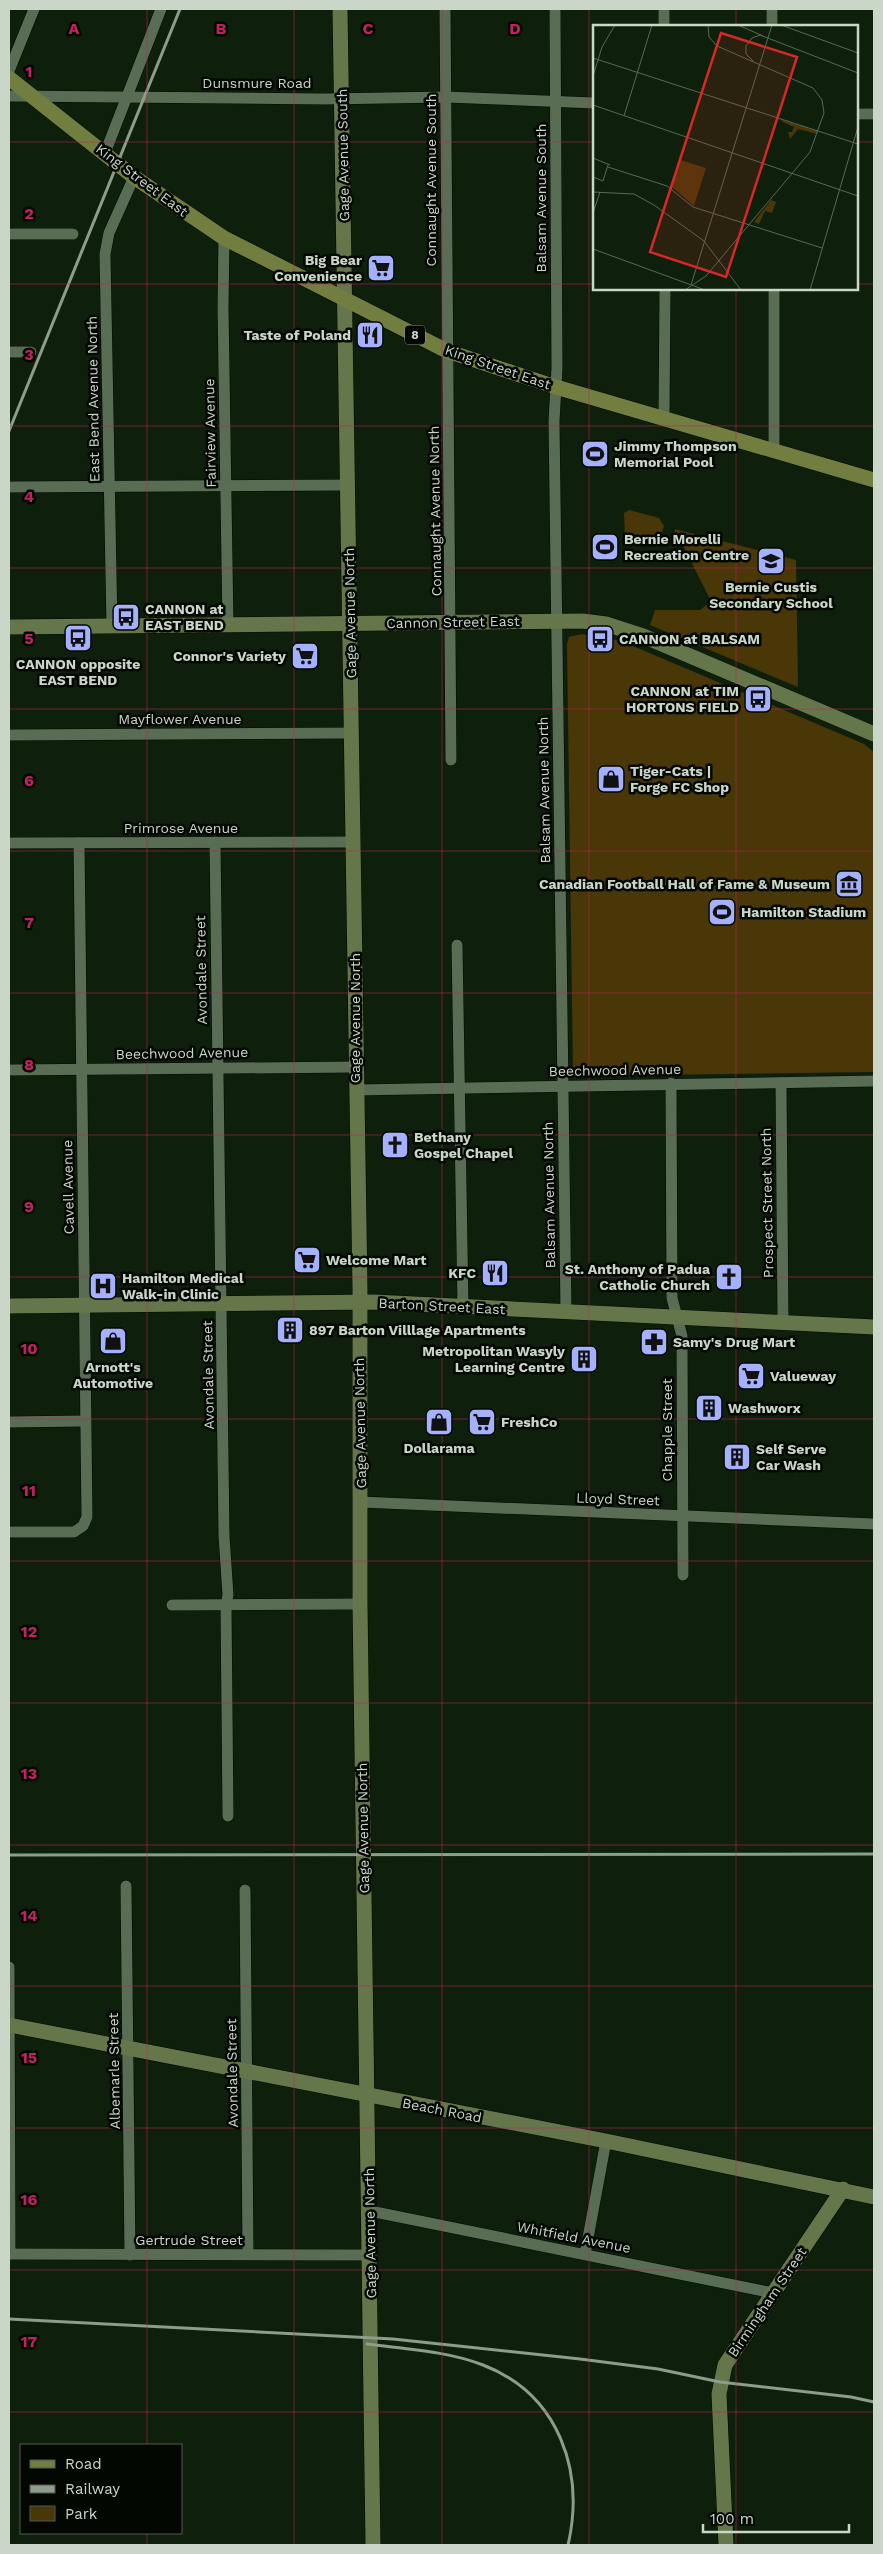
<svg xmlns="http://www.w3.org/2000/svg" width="883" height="2554" font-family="'Work Sans',sans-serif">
<rect width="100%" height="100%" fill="#0e200b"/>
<g fill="#493708">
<path d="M629,510L659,518L664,526L657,547L625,537L624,513Z"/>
<path d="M675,529L796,560L798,687L650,625L655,610H700L708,604L709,597L679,538L674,534Z"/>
<path d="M582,634L621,641L864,744L874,752V1072L577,1076L573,1072L567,644L569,637Z"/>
</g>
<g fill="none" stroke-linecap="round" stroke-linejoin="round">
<g stroke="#000900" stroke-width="12">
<g id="street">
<path d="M445,9L451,760"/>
<path d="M555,9L557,368L554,421L566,1312"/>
<path d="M664,9V26"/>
<path d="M772,9V26"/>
<path d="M9,71L34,9"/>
<path d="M9,96L324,99L446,97L594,103"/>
<path d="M857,114H874"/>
<path d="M105,153L161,9"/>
<path d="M9,234H73"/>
<path d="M224,238L223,307L228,626"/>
<path d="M774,289V451"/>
<path d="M9,352H31"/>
<path d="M664,417L665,289"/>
<path d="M9,487L348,485"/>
<path d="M112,627L105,254L109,233L134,177"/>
<path d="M9,735L352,733"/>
<path d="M215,842L224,1536L228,1595L226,1605L228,1816"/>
<path d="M9,843L353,842"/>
<path d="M457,945L463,1307"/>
<path d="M9,1070L355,1067"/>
<path d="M671,1083L672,1298L682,1336L683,1575"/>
<path d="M781,1083L783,1322"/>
<path d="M356,1090L874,1081"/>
<path d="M9,1422L84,1421"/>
<path d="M361,1502L874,1524"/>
<path d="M9,1532H74L83,1526L87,1517L79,843"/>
<path d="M172,1605L360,1604"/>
<path d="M126,1886L130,2255"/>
<path d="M245,1890L248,2254"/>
<path d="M9,1967L10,2254"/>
<path d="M370,2211L773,2293"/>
<path d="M9,2254L370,2255"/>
<path d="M585,2254L606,2141"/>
</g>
</g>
<g stroke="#000900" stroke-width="16">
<g id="secondary">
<path d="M340,9L360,1289V1604L373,2545"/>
<path d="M9,627L583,621L606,624L643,636L874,734"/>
<path d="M9,1306L374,1302L874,1327"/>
<path d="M9,2025L606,2141L874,2197"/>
<path d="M726,2545L719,2394L725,2365L843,2189"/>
</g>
</g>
<g stroke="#000900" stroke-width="16">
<path id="primary" d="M9,78L134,177L224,238L447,351L556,387L874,480"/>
</g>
<use href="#street" stroke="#586d54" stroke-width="11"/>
<use href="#secondary" stroke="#65764a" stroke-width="15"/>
<use href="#primary" stroke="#727e40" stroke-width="15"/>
<g stroke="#8e9c8b" stroke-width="3">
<path d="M9,431L180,9"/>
<path d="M9,1855L874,1854"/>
<path d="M9,2319L393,2339L580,2359L658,2369L720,2382L851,2397L874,2402"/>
<path d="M367,2344C405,2349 447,2351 483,2365C559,2394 585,2471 568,2545"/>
</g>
</g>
<path fill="none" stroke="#c22260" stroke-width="1" stroke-opacity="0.55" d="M147,9V2445M294,9V2545M442,9V2545M589,9V2545M736,9V26M9,142H594M857,142H874M9,284H594M857,284H874M736,289V2545M9,426H874M9,568H874M9,709H874M9,851H874M9,993H874M9,1135H874M9,1277H874M9,1419H874M9,1561H874M9,1703H874M9,1845H874M9,1986H874M9,2128H874M9,2270H874M9,2412H874M147,2533V2545"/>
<defs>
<g id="supermarket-square" transform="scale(1.4375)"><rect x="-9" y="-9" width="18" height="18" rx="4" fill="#a5b1fc" stroke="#030702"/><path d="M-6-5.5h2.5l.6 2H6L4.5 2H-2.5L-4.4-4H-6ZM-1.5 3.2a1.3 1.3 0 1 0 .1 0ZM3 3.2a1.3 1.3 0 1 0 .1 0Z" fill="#111"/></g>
<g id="restaurant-square" transform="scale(1.4375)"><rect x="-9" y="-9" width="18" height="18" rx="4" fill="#a5b1fc" stroke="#030702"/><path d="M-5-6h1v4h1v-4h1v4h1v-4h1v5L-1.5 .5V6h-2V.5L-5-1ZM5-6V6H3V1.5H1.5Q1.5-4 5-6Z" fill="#111"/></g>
<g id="stadium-square" transform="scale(1.4375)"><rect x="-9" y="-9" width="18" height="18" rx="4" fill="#a5b1fc" stroke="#030702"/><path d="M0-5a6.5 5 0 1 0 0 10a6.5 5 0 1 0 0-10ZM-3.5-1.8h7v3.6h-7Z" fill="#111"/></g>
<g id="school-square" transform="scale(1.4375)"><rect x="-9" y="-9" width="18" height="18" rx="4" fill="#a5b1fc" stroke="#030702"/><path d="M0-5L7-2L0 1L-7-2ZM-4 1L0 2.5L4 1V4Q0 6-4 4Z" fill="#111"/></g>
<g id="bus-square" transform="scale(1.4375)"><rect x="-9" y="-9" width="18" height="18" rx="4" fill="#a5b1fc" stroke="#030702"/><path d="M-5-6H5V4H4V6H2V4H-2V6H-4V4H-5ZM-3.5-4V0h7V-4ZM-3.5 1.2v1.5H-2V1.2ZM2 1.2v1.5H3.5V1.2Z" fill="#111"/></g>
<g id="shop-square" transform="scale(1.4375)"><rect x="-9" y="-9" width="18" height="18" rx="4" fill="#a5b1fc" stroke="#030702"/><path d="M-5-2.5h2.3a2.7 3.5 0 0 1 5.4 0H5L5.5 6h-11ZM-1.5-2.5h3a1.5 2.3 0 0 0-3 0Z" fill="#111"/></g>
<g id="museum-square" transform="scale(1.4375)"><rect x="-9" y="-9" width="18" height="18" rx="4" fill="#a5b1fc" stroke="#030702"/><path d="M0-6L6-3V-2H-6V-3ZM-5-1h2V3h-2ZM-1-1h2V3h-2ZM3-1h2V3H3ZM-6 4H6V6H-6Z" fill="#111"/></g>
<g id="church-square" transform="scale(1.4375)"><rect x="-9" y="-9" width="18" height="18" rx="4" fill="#a5b1fc" stroke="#030702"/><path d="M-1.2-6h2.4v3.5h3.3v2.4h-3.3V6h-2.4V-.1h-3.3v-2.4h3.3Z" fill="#111"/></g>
<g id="hospital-square" transform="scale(1.4375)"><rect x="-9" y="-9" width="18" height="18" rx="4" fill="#a5b1fc" stroke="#030702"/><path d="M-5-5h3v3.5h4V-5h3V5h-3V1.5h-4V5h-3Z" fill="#111"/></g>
<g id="building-square" transform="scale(1.4375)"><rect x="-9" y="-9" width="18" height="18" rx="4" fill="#a5b1fc" stroke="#030702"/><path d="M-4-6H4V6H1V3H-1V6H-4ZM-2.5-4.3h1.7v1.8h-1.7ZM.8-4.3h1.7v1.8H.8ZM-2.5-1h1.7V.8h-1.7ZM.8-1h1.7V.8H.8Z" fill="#111"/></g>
<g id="pharmacy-square" transform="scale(1.4375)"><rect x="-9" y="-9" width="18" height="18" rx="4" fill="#a5b1fc" stroke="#030702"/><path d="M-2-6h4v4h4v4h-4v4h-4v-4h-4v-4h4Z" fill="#111"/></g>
</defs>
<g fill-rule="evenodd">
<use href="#supermarket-square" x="381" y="268"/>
<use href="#restaurant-square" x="370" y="335"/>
<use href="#stadium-square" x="595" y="454"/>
<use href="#stadium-square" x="605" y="547"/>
<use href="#school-square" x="771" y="561"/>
<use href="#bus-square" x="126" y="617"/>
<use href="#bus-square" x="78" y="638"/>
<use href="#bus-square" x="600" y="639"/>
<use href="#supermarket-square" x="305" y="656"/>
<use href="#bus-square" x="758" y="699"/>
<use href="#shop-square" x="611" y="779"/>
<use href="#museum-square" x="849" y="884"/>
<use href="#stadium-square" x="722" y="912"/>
<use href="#church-square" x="395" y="1145"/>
<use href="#supermarket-square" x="307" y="1260"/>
<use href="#restaurant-square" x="495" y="1273"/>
<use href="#church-square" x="729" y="1277"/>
<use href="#hospital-square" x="103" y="1286"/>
<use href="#building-square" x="290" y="1330"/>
<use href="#shop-square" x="113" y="1341"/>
<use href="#pharmacy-square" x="654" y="1342"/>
<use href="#building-square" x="584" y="1359"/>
<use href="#supermarket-square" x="751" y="1376"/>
<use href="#building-square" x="709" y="1408"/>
<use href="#shop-square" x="439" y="1422"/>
<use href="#supermarket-square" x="482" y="1422"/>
<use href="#building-square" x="737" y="1457"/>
</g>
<g text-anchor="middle" stroke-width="5" stroke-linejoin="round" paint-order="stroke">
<rect fill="#030702" stroke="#8e988d" stroke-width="1" x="405" y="325.5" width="20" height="19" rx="4"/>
<g font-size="12" font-weight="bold" fill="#cad6c8">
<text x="415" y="339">8</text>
</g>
<g font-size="14" fill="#cad6c8" stroke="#030702">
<text x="257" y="88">Dunsmure Road</text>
<text transform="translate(343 155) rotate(-91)" y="5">Gage Avenue South</text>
<text transform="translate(142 180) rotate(37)" y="5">King Street East</text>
<text transform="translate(431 180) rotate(-90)" y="5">Connaught Avenue South</text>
<text transform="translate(541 198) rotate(-90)" y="5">Balsam Avenue South</text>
<text transform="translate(498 367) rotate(19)" y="5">King Street East</text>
<text transform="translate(93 399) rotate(-91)" y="5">East Bend Avenue North</text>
<text transform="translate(210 433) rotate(-91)" y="5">Fairview Avenue</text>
<text transform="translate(435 511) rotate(-91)" y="5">Connaught Avenue North</text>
<text transform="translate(350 613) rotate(-91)" y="5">Gage Avenue North</text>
<text transform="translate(453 622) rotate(-1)" y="5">Cannon Street East</text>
<text x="180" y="724">Mayflower Avenue</text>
<text transform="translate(544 790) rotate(-91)" y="5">Balsam Avenue North</text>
<text x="181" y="833">Primrose Avenue</text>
<text transform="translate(201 970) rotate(-91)" y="5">Avondale Street</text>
<text transform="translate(355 1018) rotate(-90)" y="5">Gage Avenue North</text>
<text transform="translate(182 1053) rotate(-1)" y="5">Beechwood Avenue</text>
<text transform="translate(615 1070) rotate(-1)" y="5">Beechwood Avenue</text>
<text transform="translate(68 1187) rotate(-91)" y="5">Cavell Avenue</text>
<text transform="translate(549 1195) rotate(-91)" y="5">Balsam Avenue North</text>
<text transform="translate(767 1203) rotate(-91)" y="5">Prospect Street North</text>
<text transform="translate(442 1306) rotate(3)" y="5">Barton Street East</text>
<text transform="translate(208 1375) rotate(-91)" y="5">Avondale Street</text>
<text transform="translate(360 1423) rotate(-91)" y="5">Gage Avenue North</text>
<text transform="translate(667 1430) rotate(-90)" y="5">Chapple Street</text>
<text transform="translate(618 1499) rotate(2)" y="5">Lloyd Street</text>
<text transform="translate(363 1828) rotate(-91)" y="5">Gage Avenue North</text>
<text transform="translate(114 2071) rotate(-91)" y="5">Albemarle Street</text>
<text transform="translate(232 2073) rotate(-91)" y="5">Avondale Street</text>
<text transform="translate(442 2110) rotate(11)" y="5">Beach Road</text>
<text transform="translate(370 2233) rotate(-91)" y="5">Gage Avenue North</text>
<text transform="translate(574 2237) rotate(11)" y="5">Whitfield Avenue</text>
<text x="189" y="2245">Gertrude Street</text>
<text transform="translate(767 2302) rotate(-56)" y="5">Birmingham Street</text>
</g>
<g font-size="14" font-weight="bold" fill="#cad6c8" stroke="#030702" text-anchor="start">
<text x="362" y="265" text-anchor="end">Big Bear<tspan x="362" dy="16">Convenience</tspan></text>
<text x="351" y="340" text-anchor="end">Taste of Poland</text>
<text x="614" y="451">Jimmy Thompson<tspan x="614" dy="16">Memorial Pool</tspan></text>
<text x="624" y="544">Bernie Morelli<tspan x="624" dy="16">Recreation Centre</tspan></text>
<text x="771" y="592" text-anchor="middle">Bernie Custis<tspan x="771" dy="16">Secondary School</tspan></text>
<text x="145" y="614">CANNON at<tspan x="145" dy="16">EAST BEND</tspan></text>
<text x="619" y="644">CANNON at BALSAM</text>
<text x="286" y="661" text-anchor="end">Connor's Variety</text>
<text x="78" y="669" text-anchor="middle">CANNON opposite<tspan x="78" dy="16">EAST BEND</tspan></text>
<text x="739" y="696" text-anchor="end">CANNON at TIM<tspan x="739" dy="16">HORTONS FIELD</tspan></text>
<text x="630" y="776">Tiger-Cats |<tspan x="630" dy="16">Forge FC Shop</tspan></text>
<text x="830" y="889" text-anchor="end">Canadian Football Hall of Fame &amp; Museum</text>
<text x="741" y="917">Hamilton Stadium</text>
<text x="414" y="1142">Bethany<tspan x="414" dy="16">Gospel Chapel</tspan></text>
<text x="326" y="1265">Welcome Mart</text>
<text x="710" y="1274" text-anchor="end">St. Anthony of Padua<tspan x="710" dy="16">Catholic Church</tspan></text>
<text x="476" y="1278" text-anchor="end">KFC</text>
<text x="122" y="1283">Hamilton Medical<tspan x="122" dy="16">Walk-in Clinic</tspan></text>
<text x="309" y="1335">897 Barton Villlage Apartments</text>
<text x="673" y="1347">Samy's Drug Mart</text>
<text x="565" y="1356" text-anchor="end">Metropolitan Wasyly<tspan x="565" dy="16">Learning Centre</tspan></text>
<text x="113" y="1372" text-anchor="middle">Arnott's<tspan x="113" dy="16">Automotive</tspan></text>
<text x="770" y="1381">Valueway</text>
<text x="728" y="1413">Washworx</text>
<text x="501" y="1427">FreshCo</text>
<text x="439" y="1453" text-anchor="middle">Dollarama</text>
<text x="756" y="1454">Self Serve<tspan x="756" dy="16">Car Wash</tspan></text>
</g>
</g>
<g transform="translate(593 25)">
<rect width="265" height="265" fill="#0e200b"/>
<path d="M188,96L189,95L225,106L224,109L205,104L197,114L195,107H199L201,102ZM87,135L113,143L101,181L78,161ZM178,175L183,177L179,188L172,186L166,199L161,197Z" fill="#493708"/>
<path fill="none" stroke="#596957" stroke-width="1" d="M145,0L170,11M188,0L265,28M0,33L265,119M160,36L153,29V21L159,13L167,10L265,48M0,51L9,22L22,0M0,80L265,171M31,91L59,0M0,133L17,140M15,142L74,161L100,182L229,223M0,152L10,156L15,140M0,167L41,169L61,180L111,216L148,265M0,188L7,167M0,224L112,265M98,260L179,0M92,265L113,251L217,127L231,88L229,75L220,63L124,21L116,12L115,0M217,265L265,102"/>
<path fill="#d62828" fill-opacity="0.15" stroke="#d62828" stroke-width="2.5" d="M128,8L204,32L133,252L57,227Z"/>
<rect width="265" height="265" fill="none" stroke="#cad6c8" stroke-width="2.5"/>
</g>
<g font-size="16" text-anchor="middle" font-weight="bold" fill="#c22260" stroke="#030702" stroke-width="5" stroke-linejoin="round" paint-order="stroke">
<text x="74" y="34">A</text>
<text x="221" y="34">B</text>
<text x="368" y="34">C</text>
<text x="515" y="34">D</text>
<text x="29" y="77">1</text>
<text x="29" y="219">2</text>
<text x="29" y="360">3</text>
<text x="29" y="502">4</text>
<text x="29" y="644">5</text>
<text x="29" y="786">6</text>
<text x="29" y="928">7</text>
<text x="29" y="1070">8</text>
<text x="29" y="1212">9</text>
<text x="29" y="1354">10</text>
<text x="29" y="1496">11</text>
<text x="29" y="1637">12</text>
<text x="29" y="1779">13</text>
<text x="29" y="1921">14</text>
<text x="29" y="2063">15</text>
<text x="29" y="2205">16</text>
<text x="29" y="2347">17</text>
</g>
<rect width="883" height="2554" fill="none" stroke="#cad6c8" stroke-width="20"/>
<rect x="20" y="2444" width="162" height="90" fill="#030702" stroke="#535a51"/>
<rect x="30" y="2460" width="25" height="8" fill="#727e40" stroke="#535a51"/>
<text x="65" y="2469" font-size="15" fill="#cad6c8">Road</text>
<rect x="30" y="2485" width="25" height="8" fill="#8e9c8b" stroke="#535a51"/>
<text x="65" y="2494" font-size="15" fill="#cad6c8">Railway</text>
<rect x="30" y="2506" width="25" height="15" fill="#493708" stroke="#535a51"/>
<text x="65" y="2519" font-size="15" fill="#cad6c8">Park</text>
<path d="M703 2524v8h146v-8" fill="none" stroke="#cad6c8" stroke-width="2.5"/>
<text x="710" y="2524" font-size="15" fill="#cad6c8" stroke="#030702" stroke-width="4" paint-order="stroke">100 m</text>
</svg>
